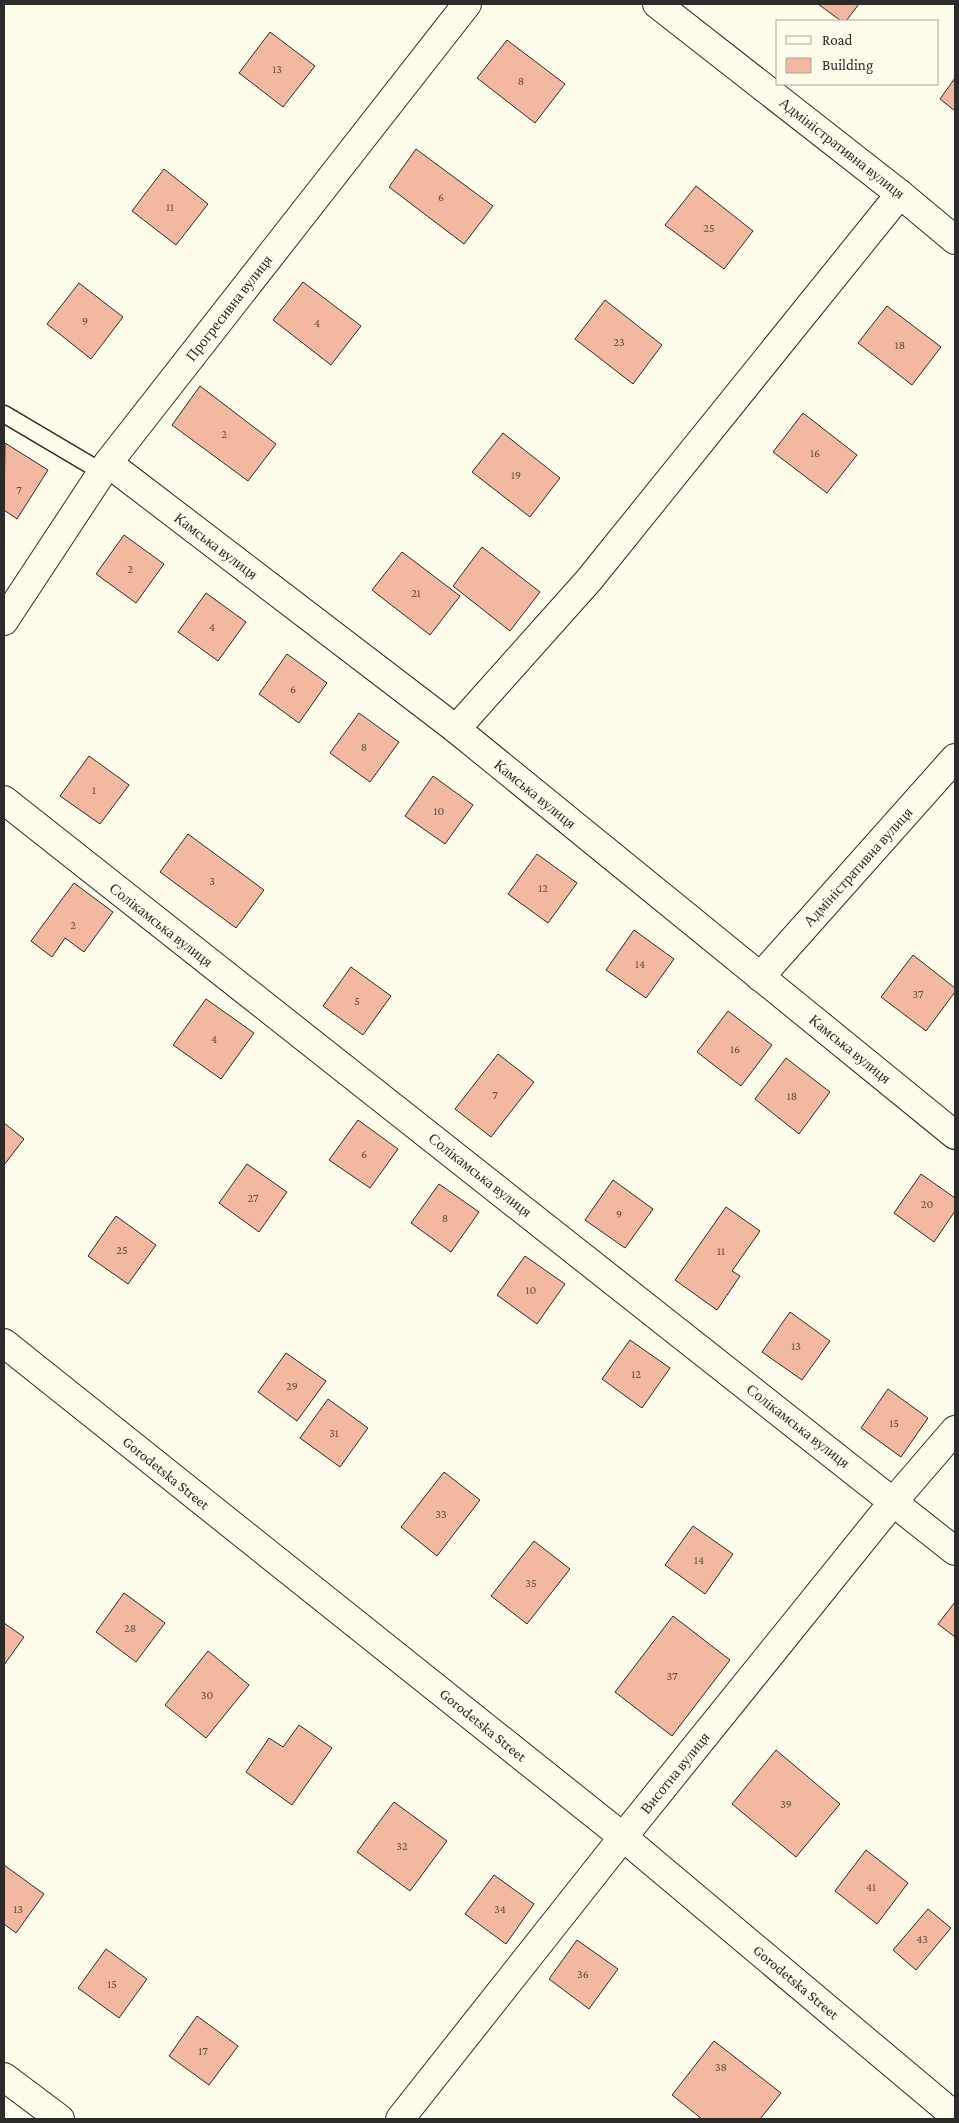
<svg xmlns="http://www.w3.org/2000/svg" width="959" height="2123" font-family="'Crimson Pro',serif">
<rect width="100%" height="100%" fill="#fdfbea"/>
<g fill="#f2b8a0" stroke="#2b2b2b">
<path d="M818,4H859L846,21H841Z"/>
<path d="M270,32L315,66L283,107L239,73Z"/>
<path d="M507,40L565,84L535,123L477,78Z"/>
<path d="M955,78V111L940,99Z"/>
<path d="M416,149L493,206L464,244L389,187Z"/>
<path d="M164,169L208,204L176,245L132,211Z"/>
<path d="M696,186L753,231L724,269L665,225Z"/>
<path d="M303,282L361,326L331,365L273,320Z"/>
<path d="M79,283L123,317L91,359L47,324Z"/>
<path d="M605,300L662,345L633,384L575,339Z"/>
<path d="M887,306L941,347L912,385L858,343Z"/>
<path d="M200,386L276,444L248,481L172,425Z"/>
<path d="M803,413L857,455L827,493L773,452Z"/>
<path d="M503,433L560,478L530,517L472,472Z"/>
<path d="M5,443L48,470L17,519L4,510Z"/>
<path d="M124,535L164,564L136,603L96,574Z"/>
<path d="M482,547L540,592L510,631L453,586Z"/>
<path d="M402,552L460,596L430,635L372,590Z"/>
<path d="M206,593L246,622L218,661L178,632Z"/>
<path d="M287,654L327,683L299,723L259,694Z"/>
<path d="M359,713L399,742L370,782L330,753Z"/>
<path d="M89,756L129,785L100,824L60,796Z"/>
<path d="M433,776L473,805L445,844L405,816Z"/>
<path d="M188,834L264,890L236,928L160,872Z"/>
<path d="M537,854L577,883L548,923L508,894Z"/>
<path d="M74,883L113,912L84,952L65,938L52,957L31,941Z"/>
<path d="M634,930L674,959L646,998L606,970Z"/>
<path d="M913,955L955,988V992L926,1031L881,997Z"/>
<path d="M351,967L391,996L363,1035L323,1006Z"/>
<path d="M206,999L254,1033L221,1079L173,1045Z"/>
<path d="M728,1011L772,1045L741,1086L697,1052Z"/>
<path d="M498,1054L534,1082L491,1137L455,1109Z"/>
<path d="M786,1058L830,1092L799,1134L755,1099Z"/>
<path d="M358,1120L398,1149L370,1188L329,1160Z"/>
<path d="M4,1123L24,1139L4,1165Z"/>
<path d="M247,1164L287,1192L259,1232L219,1203Z"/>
<path d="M921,1174L955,1198V1211L934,1242L894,1213Z"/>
<path d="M613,1180L653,1209L625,1248L585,1220Z"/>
<path d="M439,1184L479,1212L451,1252L411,1223Z"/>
<path d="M726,1207L760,1231L732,1271L740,1276L717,1310L675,1280Z"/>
<path d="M116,1216L156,1245L128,1284L88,1256Z"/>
<path d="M525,1256L565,1284L537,1324L497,1295Z"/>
<path d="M790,1312L830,1341L802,1380L762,1352Z"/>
<path d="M630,1340L670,1368L642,1408L602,1379Z"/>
<path d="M286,1353L326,1381L297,1421L258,1392Z"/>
<path d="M888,1389L928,1418L901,1457L861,1428Z"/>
<path d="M328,1399L368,1428L340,1467L300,1438Z"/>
<path d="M444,1472L480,1500L437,1556L401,1527Z"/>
<path d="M693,1526L733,1554L705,1594L665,1565Z"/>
<path d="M534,1541L570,1569L527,1624L491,1596Z"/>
<path d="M124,1593L165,1623L136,1662L96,1632Z"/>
<path d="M955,1602V1637L938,1624Z"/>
<path d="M673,1616L730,1660L672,1736L615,1692Z"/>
<path d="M4,1623L24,1637L4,1665Z"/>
<path d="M208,1651L249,1685L206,1738L165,1705Z"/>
<path d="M299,1725L332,1748L292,1805L246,1772L269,1738L283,1747Z"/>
<path d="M776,1750L840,1804L796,1857L732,1804Z"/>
<path d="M394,1802L447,1841L410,1891L357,1852Z"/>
<path d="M866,1850L908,1883L877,1924L835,1891Z"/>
<path d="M4,1865L44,1894L16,1933L4,1924Z"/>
<path d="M494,1875L534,1904L506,1944L465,1914Z"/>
<path d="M928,1909L951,1928L916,1970L893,1950Z"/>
<path d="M577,1940L618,1969L589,2009L549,1979Z"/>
<path d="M106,1949L147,1979L119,2018L78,1988Z"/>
<path d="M197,2016L238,2046L209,2085L169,2056Z"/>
<path d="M714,2041L781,2093L760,2119H702L672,2095Z"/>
</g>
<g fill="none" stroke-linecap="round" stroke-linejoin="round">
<g stroke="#2b2b2b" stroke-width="19">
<path id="service" d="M4,414L102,472"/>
</g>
<g stroke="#2b2b2b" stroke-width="30">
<g id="minor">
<path d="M657,4L900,194L955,240"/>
<path d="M108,463L456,729L955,1135"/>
<path d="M4,621L108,463L467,4"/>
<path d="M456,729L589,580L900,194"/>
<path d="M4,800L955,1551"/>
<path d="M760,977L955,758"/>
<path d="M4,2077L60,2119"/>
<path d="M400,2119L623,1837L893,1502L955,1430"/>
</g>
</g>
<g stroke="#2b2b2b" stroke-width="30">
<path id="secondary" d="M4,1343L623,1837L955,2116"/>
</g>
<use href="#service" stroke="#fdfbea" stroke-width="16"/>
<use href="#minor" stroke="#fdfbea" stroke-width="28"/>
<use href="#secondary" stroke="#fdfbea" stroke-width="28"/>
</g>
<g text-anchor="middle" stroke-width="4" stroke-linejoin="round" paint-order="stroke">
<g font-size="12" fill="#5d4e48">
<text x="277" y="73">13</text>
<text x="521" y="85">8</text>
<text x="441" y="201">6</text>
<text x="170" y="211">11</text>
<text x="709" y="232">25</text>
<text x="85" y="325">9</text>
<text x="317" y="327">4</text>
<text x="619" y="346">23</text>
<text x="900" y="349">18</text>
<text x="224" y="438">2</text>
<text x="815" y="457">16</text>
<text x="516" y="479">19</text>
<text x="19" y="494">7</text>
<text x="130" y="573">2</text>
<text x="416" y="597">21</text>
<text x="212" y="631">4</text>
<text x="293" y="693">6</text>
<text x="364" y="751">8</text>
<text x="94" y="794">1</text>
<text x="439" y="815">10</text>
<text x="212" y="885">3</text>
<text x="543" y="892">12</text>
<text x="73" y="929">2</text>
<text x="640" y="968">14</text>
<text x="918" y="998">37</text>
<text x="357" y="1005">5</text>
<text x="214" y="1043">4</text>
<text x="735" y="1053">16</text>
<text x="495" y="1099">7</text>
<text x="792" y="1100">18</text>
<text x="364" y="1158">6</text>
<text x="253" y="1202">27</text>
<text x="927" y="1208">20</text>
<text x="619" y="1218">9</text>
<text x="445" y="1222">8</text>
<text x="122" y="1254">25</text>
<text x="721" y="1255">11</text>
<text x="531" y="1294">10</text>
<text x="796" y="1350">13</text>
<text x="636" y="1378">12</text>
<text x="292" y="1390">29</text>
<text x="894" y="1427">15</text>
<text x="334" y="1437">31</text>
<text x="441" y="1518">33</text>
<text x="699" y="1564">14</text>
<text x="531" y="1587">35</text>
<text x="130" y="1632">28</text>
<text x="672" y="1680">37</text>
<text x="207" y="1699">30</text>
<text x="786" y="1808">39</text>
<text x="402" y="1850">32</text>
<text x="871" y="1891">41</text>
<text x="18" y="1913">13</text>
<text x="500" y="1913">34</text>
<text x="922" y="1943">43</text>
<text x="583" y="1978">36</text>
<text x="112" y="1988">15</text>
<text x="203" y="2055">17</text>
<text x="721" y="2071">38</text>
</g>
<g font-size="15" fill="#2b2b2b" stroke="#fdfbea">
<text transform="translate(842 148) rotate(38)" y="5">Адміністративна вулиця</text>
<text transform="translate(229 308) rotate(-52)" y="5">Прогресивна вулиця</text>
<text transform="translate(216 546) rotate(37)" y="5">Камська вулиця</text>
<text transform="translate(535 794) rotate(39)" y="5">Камська вулиця</text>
<text transform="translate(858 867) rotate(-48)" y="5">Адміністративна вулиця</text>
<text transform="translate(161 925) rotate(38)" y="5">Солікамська вулиця</text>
<text transform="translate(850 1049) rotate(39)" y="5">Камська вулиця</text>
<text transform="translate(480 1175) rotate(38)" y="5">Солікамська вулиця</text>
<text transform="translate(798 1426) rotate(38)" y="5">Солікамська вулиця</text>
<text transform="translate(166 1473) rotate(39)" y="5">Gorodetska Street</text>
<text transform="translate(483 1725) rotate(39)" y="5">Gorodetska Street</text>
<text transform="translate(675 1773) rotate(-51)" y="5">Висотна вулиця</text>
<text transform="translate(796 1982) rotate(40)" y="5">Gorodetska Street</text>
</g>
</g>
<rect width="959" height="2123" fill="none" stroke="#2b2b2b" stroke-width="10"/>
<rect x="776" y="20" width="162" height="65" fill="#fdfbea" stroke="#a9a89e"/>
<rect x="786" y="36" width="25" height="8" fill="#fdfbea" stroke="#a9a89e"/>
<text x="822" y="45" font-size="15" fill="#2b2b2b">Road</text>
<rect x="786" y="58" width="25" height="15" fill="#f2b8a0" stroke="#a9a89e"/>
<text x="822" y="70" font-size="15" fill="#2b2b2b">Building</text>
</svg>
